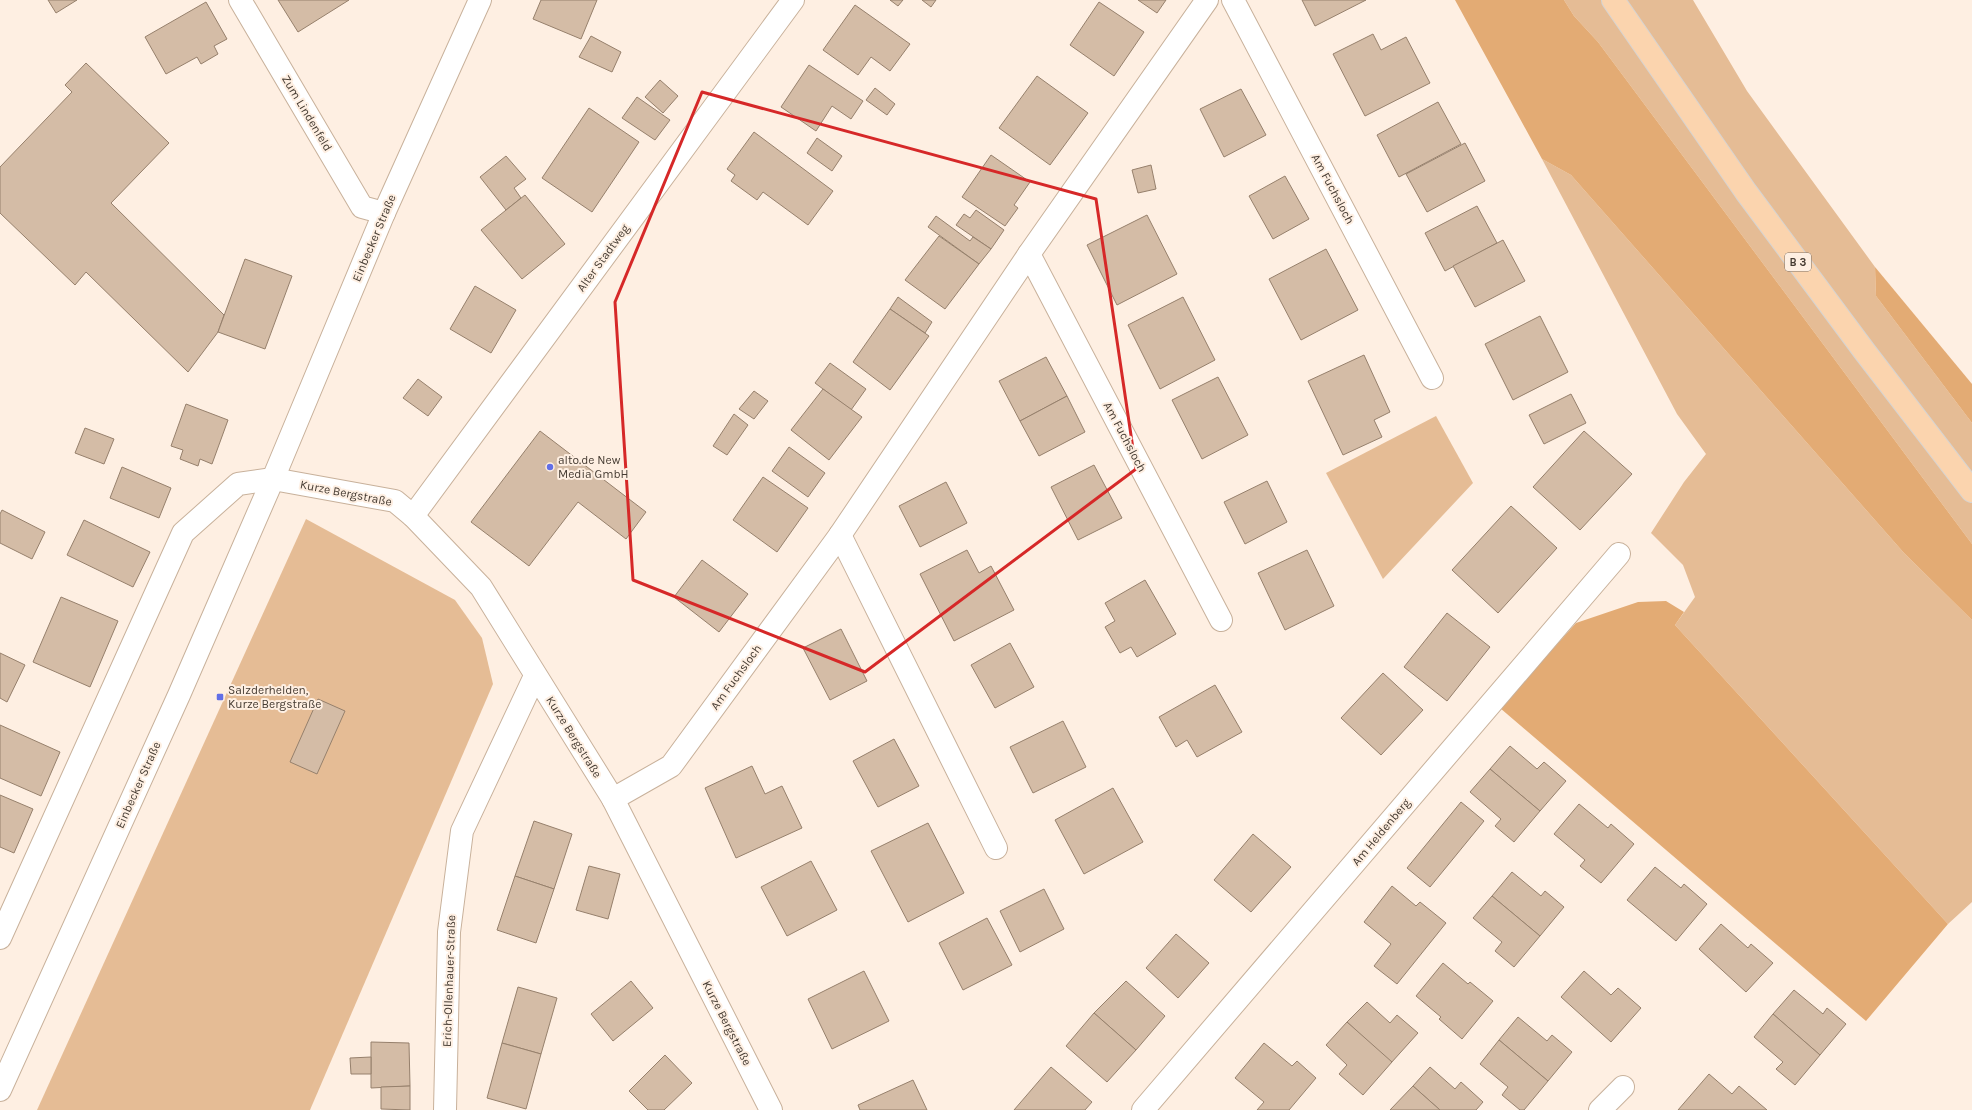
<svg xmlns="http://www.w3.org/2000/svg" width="1972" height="1110" font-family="Karla,sans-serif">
<rect width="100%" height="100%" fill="#feefe2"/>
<g fill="#e5bc95">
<path d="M1564,0H1693L1747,91L1875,267L1876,296L1972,423V544L1598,42L1574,16Z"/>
<path d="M1542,159L1571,175L1904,553L1972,620V902L1948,924L1675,625L1695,597L1683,565L1651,533L1684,482L1706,454L1677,414Z"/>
<path d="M1436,416L1473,483L1383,579L1326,473Z"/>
<path d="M306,519L455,600L482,638L493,684L310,1110H37Z"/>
</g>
<g fill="#e3ab74">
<path d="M1455,0H1564L1574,16L1598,42L1972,544V620L1904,553L1571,175L1542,159Z"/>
<path d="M1875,267L1972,384V423L1876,296Z"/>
<path d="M1666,601L1684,612L1675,625L1948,924L1866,1021L1500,708L1576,623L1638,602Z"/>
</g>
<g fill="#d4bca6" stroke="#96806c">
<path d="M48,0H77L56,13Z"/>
<path d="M278,0H349L298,32Z"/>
<path d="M541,0H597L581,39L533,19Z"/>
<path d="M890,0H903L898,6Z"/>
<path d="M922,0H936L931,7Z"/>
<path d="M1138,0H1166L1157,13Z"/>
<path d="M1302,0H1366L1315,26Z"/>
<path d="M206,2L227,39L214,46L218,54L201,64L197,57L166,74L145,37Z"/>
<path d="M1099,2L1144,32L1114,76L1070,45Z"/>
<path d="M855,5L910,44L890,71L871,57L858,75L823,50Z"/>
<path d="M1373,34L1381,50L1406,37L1430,83L1365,116L1333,54Z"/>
<path d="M591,36L621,52L612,72L579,57Z"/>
<path d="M86,63L169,143L111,203L224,315L218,332L188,372L86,272L75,285L0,213V167L72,92L65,85Z"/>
<path d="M809,65L863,101L851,119L832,106L816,131L781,107Z"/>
<path d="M1037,76L1088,113L1050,165L999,128Z"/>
<path d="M660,80L678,96L663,113L645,97Z"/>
<path d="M875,88L895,104L887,115L866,100Z"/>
<path d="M1241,89L1266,135L1224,157L1200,109Z"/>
<path d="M637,97L670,120L655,140L622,118Z"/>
<path d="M1438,102L1461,144L1399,177L1377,135Z"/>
<path d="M589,108L639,142L592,212L542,178Z"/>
<path d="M754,132L833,191L808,225L763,192L757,200L731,181L735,175L727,169Z"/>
<path d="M817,138L842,156L832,171L807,153Z"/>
<path d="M1465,143L1485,181L1427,212L1406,174Z"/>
<path d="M991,155L1030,182L1014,205L1018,208L1005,226L962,197Z"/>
<path d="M506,156L526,179L514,188L521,198L506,210L480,177Z"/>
<path d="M1151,165L1156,189L1138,193L1132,170Z"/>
<path d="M1285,176L1309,219L1273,239L1249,196Z"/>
<path d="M525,195L565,244L522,279L481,230Z"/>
<path d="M1477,206L1497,243L1445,271L1425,233Z"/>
<path d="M976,210L1004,230L991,249L956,225L964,214L970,218Z"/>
<path d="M1147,215L1177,274L1117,305L1087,245Z"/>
<path d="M936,216L970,241L973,237L991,249L979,264L928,227Z"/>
<path d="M939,236L979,264L945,309L905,280Z"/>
<path d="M1503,240L1525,281L1475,307L1453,266Z"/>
<path d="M1326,249L1358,310L1301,340L1269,279Z"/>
<path d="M245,259L292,276L265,349L218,332Z"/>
<path d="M475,286L516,310L491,353L450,329Z"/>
<path d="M898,297L932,322L925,333L890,309Z"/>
<path d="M1183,297L1215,360L1160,389L1128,325Z"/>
<path d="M890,309L929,336L890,390L853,362Z"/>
<path d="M1540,316L1568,372L1513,400L1485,344Z"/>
<path d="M1364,355L1390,412L1374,420L1382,437L1343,455L1308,381Z"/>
<path d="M1046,357L1067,396L1020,421L999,381Z"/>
<path d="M830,363L866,389L851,410L815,383Z"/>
<path d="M1218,377L1248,435L1202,459L1172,400Z"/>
<path d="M418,379L442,397L428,416L403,398Z"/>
<path d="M823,389L862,417L829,460L791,430Z"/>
<path d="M754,391L768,401L754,419L739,409Z"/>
<path d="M1571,394L1586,423L1544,444L1529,415Z"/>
<path d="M1067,396L1085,432L1039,456L1020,421Z"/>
<path d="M186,404L228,420L212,464L200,459L198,466L180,459L183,450L171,446Z"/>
<path d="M734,414L748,425L727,455L713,446Z"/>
<path d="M85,428L114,439L104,464L75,453Z"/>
<path d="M540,431L646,512L626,539L578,502L529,566L471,522Z"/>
<path d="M1584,431L1632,474L1580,530L1533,487Z"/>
<path d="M789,447L825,473L808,497L772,471Z"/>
<path d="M1094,465L1122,518L1078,540L1051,487Z"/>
<path d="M122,467L171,488L159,518L110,498Z"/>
<path d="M763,477L808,508L777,552L733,520Z"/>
<path d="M1267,481L1287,522L1245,544L1224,502Z"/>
<path d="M946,482L967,523L920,547L899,506Z"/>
<path d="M1511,506L1557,548L1498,613L1452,570Z"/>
<path d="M2,510L45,532L32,559L0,543V514Z"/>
<path d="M84,520L150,552L133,587L67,555Z"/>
<path d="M967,550L979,573L991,566L1014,610L954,641L920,574Z"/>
<path d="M1307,550L1334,606L1285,630L1258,573Z"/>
<path d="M702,560L748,594L719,632L674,597Z"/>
<path d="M1145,580L1176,634L1137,657L1131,647L1120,653L1105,627L1115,621L1105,603Z"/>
<path d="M61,597L118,621L90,687L33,662Z"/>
<path d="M1447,613L1490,647L1447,701L1404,667Z"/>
<path d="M841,629L867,681L830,700L803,648Z"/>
<path d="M1010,643L1034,687L995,708L971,665Z"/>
<path d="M0,653L25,665L7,702L0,698Z"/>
<path d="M1383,673L1423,710L1381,755L1341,718Z"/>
<path d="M1215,685L1242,732L1197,757L1187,740L1176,747L1159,717Z"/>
<path d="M318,699L345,711L317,774L290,762Z"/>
<path d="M1063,721L1086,767L1033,793L1010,747Z"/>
<path d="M0,725L60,752L41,796L0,778Z"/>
<path d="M894,739L919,786L878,807L853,761Z"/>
<path d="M1510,746L1537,769L1544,762L1566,781L1540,811L1490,769Z"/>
<path d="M752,766L765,794L782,786L802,828L736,858L705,788Z"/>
<path d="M1490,769L1540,811L1514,842L1495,826L1501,819L1470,792Z"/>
<path d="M1113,788L1143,842L1084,874L1055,820Z"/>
<path d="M0,795L33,809L14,853L0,847Z"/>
<path d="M1461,802L1484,821L1430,887L1407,868Z"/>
<path d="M1579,804L1608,828L1611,824L1634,844L1601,883L1580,866L1585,860L1554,834Z"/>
<path d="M534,821L572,834L554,889L515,876Z"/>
<path d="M928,823L964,893L908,922L871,851Z"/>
<path d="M1253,834L1291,867L1251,912L1214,880Z"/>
<path d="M811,861L837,910L787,936L761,887Z"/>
<path d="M589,866L620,874L608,919L576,910Z"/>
<path d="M1655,867L1681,888L1684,884L1707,904L1676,941L1627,900Z"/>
<path d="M1512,872L1541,896L1545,891L1564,907L1540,936L1492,896Z"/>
<path d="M515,876L554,889L536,943L497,930Z"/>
<path d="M1392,886L1416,906L1420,902L1446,923L1397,984L1374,966L1391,944L1364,922Z"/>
<path d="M1044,889L1064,929L1020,952L1000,911Z"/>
<path d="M1492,896L1540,936L1514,967L1495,951L1502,942L1473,918Z"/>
<path d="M987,918L1012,965L963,990L939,943Z"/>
<path d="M1721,924L1748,948L1751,944L1773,963L1746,992L1699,949Z"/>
<path d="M1176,934L1209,963L1178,998L1146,968Z"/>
<path d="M1443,963L1468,984L1470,982L1493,1001L1462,1039L1439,1019L1441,1017L1416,996Z"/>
<path d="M864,971L889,1021L832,1049L808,999Z"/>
<path d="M1584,971L1611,995L1618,988L1641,1008L1611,1042L1561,997Z"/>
<path d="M631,981L653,1008L613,1041L591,1014Z"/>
<path d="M1126,981L1165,1016L1136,1050L1094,1013Z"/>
<path d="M518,987L557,998L541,1054L502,1043Z"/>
<path d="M1794,990L1823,1014L1827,1008L1846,1024L1820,1055L1773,1014Z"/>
<path d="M1367,1002L1390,1023L1397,1015L1418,1033L1391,1063L1347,1022Z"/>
<path d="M1094,1013L1136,1050L1107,1082L1066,1046Z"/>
<path d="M1773,1014L1820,1055L1795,1085L1776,1069L1783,1062L1754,1037Z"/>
<path d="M1518,1017L1547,1041L1552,1035L1572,1052L1548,1081L1499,1040Z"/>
<path d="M1347,1022L1392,1062L1363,1095L1339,1074L1347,1065L1326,1045Z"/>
<path d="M1499,1040L1548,1081L1524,1110H1520L1502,1095L1508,1087L1480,1064Z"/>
<path d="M371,1042L409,1043L410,1086L371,1088Z"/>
<path d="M502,1043L541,1054L526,1109L487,1098Z"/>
<path d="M1264,1043L1292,1066L1297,1061L1316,1078L1289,1110H1257L1264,1102L1235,1078Z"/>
<path d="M665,1055L692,1083L664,1110H648L629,1091Z"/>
<path d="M371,1057V1074H351L350,1058Z"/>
<path d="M1051,1067L1092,1102L1085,1110H1014Z"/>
<path d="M1430,1067L1455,1089L1461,1082L1483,1102L1476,1110H1440L1413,1086Z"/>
<path d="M1709,1074L1732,1094L1739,1086L1767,1110H1678Z"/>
<path d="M913,1080L927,1110H860L858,1105Z"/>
<path d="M410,1086V1110L381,1109V1087Z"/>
<path d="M1413,1086L1440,1110H1390Z"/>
</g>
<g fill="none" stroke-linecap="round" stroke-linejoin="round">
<g stroke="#c8b19b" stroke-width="24">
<g id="minor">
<path d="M240,0L362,207L384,213"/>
<path d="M1233,0L1432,378"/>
<path d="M1029,254L1221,620"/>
<path d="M413,516L793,0"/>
<path d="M840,535L996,848"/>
<path d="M613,799L671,766L840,535L1029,254L1207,0"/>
<path d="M0,938L183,533L238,484L273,479L395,501L413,516L481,587L613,799L771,1110"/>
<path d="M0,1090L179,695L273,479L384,213L480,0"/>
<path d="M445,1110L449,932L462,831L535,676"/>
<path d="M1143,1110L1619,554"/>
<path d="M1600,1110L1623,1087"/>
</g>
</g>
<g stroke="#d6d4d2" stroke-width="24">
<path id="major" d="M1613,0L1746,192L1865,352L1972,491"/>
</g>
<use href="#minor" stroke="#fff" stroke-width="22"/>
<use href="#major" stroke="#fbd4ae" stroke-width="22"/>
</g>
<path fill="none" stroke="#d62828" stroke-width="3" stroke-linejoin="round" d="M702,92L1096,199L1136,469L865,672L633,580L615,302Z"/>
<g fill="#626fe7" stroke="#feefe2" stroke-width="1.5">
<circle cx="550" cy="467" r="4"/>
<rect x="216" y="693" width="8" height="8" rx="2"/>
</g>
<g text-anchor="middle" stroke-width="4" stroke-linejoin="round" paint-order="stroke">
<rect fill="#feefe2" stroke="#7c7167" stroke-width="1" x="1785" y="253" width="26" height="18" rx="3"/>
<g font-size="11" font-weight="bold" fill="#453b32">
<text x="1798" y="266">B 3</text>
</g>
<g font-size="12" fill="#453b32" stroke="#feefe2">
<text transform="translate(307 113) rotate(59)" y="4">Zum Lindenfeld</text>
<text transform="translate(1333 189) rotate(62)" y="4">Am Fuchsloch</text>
<text transform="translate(374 238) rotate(-67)" y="4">Einbecker Straße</text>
<text transform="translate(603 258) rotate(-54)" y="4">Alter Stadtweg</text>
<text transform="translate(1125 437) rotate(62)" y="4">Am Fuchsloch</text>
<text transform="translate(346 493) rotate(11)" y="4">Kurze Bergstraße</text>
<text transform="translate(736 677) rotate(-54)" y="4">Am Fuchsloch</text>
<text transform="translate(574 737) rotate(58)" y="4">Kurze Bergstraße</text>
<text transform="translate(138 785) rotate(-66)" y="4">Einbecker Straße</text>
<text transform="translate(1381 832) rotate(-50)" y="4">Am Heldenberg</text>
<text transform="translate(449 981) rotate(-88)" y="4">Erich-Ollenhauer-Straße</text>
<text transform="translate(727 1023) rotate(63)" y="4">Kurze Bergstraße</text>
</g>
<g font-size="12" fill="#453b32" stroke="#feefe2" text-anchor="start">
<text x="558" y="464">alto.de New<tspan x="558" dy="14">Media GmbH</tspan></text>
<text x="228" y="694">Salzderhelden,<tspan x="228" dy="14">Kurze Bergstraße</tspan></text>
</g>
</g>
</svg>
